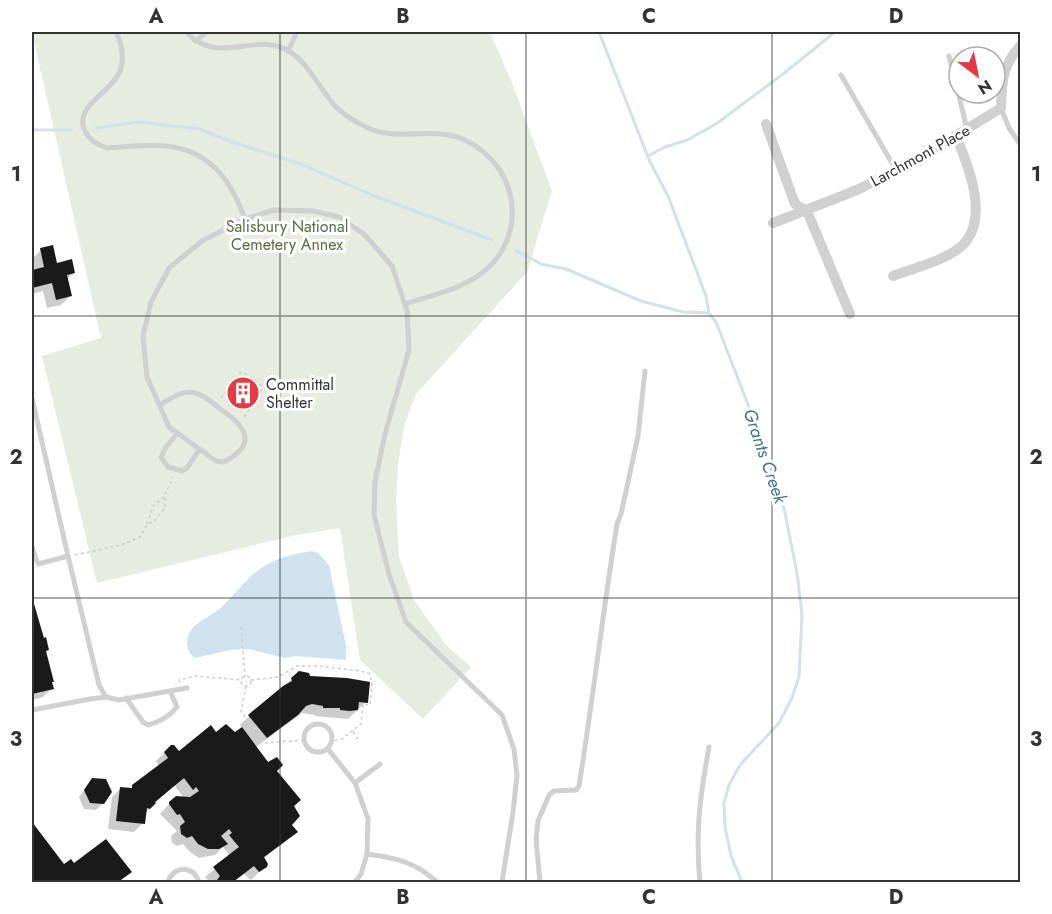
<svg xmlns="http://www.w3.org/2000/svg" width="1052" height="914" font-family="Jost,sans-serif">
<rect width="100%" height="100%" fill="#fff"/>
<path fill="#e6ecdf" d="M32,32H490L512,83L552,191L527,272L416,394L405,423L398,463L396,502L399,556L414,600L446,645L471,667L423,719L360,660L340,528L296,535L97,583L42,356L101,338Z"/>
<path fill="#cfe2ee" d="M311,551L318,553L329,565L346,646V660L295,656L284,658L249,649L230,650L195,658C185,651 185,638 192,629C199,620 213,615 222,607C237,593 248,575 266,565C280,557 295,554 311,551Z"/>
<g fill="#0003">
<path d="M41,250L56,265L74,273L66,280L70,296L61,305L47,308L43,291L32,294V272L35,271L32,259Z"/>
<path d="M236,390L244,401L240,405L231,398Z"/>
<path d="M32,602L43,640L48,650L45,652L52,688L43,697L32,700Z"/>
<path d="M299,673L366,702L348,719L315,716V715L302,713L256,747L275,771L292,807L290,824L296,832L263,859L266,865L251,880L244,874L233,882H210L205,877L230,856L223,847L215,855L199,858L190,852L183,844L177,846L172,843L171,836L177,831L160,814L170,803L184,798L174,785L145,813L143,823L134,832L108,829L112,797L121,788L130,789L159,767L156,761L165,752L179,753L216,734H235L243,728L240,725L249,716Z"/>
<path d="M93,779L103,803L96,810L84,809L79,797Z"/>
<path d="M32,827L64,866L74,865L130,872L119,882H32Z"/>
</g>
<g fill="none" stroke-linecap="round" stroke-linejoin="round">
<g stroke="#cfe2ee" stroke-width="3">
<path d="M599,32L650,162L668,196L706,296L709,313L716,322L749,407L784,508L797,573L802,615L799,676L792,698L779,723L740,765L729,785L724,803L725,827L731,856L742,882"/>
<path d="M96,128L139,122L200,129L229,141L301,164L372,195L492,240"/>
<path d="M32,130H72"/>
<path d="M648,156L665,147L687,140L716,124L783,74L835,32"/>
<path d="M515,250L541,264L566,269L641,301L683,312L709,313"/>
</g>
</g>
<g fill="#1a1a1a">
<path d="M53,245L57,263L72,259L75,273L67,275L72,296L56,300L52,283L32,288V270L44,267L40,248Z"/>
<path d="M240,385L251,393L245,402L234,393Z"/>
<path d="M32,597L44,638L46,637L49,650L46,651L54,682H52L54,689L32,694V675L33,674L32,667Z"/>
<path d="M299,671L309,673L310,676L347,678L370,682L368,703L359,702L358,710L350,711L340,710V708H323V706L312,704L306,706L298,715L267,738L248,715L283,686L292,681L291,678Z"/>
<path d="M226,724L235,732L242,727L268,762L277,757L283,765L277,771L301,800L294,806L300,816L292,825L298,832L264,857L268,864L267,867L259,872L254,866L233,882H219L217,880L220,876L213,867L239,847L229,835L232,833L229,829L221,836L228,844L219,849H208L198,844L192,836L187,838L181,834L180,826L185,822L180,814L177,815L169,804V802L176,796L190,797L199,791L196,787L193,790L184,778L155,802L156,803L150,809L147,808L145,824L116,821L120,787L132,788V785L168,758L164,752L171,745H174L179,751L211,725L216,732Z"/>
<path d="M92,778L106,779L112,792L104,804L90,803L84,790Z"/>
<path d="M32,822L64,864L71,859L74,863L106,839L132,872L118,882H32Z"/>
</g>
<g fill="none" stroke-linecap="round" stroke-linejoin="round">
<g stroke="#cdcdcd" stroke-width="1.5" stroke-dasharray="3 3" stroke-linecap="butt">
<path d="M221,398L240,373L246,374L261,385V392L244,417"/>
<path d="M147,524L154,505L165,496"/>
<path d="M75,555L121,545L140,537L147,525L155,520L165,508V495L173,477"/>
<path d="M241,627L245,677"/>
<circle cx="246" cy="681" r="5"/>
<path d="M251,680L278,677L297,666H319L361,671L370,674L372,687L370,705L363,704L361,724L342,739L333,741"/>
<path d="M180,682L179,680L196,676L242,680"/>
<path d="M246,686L241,711L261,741L264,743L304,740"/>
<path d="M353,732L358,739"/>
</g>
<g stroke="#d0d0d0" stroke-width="5">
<path d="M116,32C122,45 125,60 119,73C111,93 73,106 85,131C89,140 98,145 107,148C127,147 154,143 173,147C213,154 232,183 245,219"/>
<path d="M186,32C220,66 250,33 285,49C308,60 319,89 336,107C344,115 356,122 366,127C397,143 434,125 465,140C523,168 530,245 473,279C453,291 427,297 405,304"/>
<path d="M195,41L207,32"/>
<path d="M288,51L297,32"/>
<path d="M949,56L967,129"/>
<path d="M841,75L896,170"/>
<path d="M1001,108L1009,128L1020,144"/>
<path d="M32,398L68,556L38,564L32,547"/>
<path d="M160,405C171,398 182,390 195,393C204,395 212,402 219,408C244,425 260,443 224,462L216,461L169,427L147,377L143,336L151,302L169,268L202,241L245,219L274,210L313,211L339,217L364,234L392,266L407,311L409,350L385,434L375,482L374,515L389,574L406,622L502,715L514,749L517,775L513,812L502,882"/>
<path d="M177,434L166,447L161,457L168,467L182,471L187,468L199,450"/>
<path d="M68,556L99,685L106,697L119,700L187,688"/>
<path d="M126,698L143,722L148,725C159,722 170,716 177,707L170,691"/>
<path d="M32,710L90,699L106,697"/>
<circle cx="318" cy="738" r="14"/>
<path d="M328,749L355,783L368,819L367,854C397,858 415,862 437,882"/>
<path d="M355,783L380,764"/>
<path d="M168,882C173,865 194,865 199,882"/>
<path d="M355,882L361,874L367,854"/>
<path d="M540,882L536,840L538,821L549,795L554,791L576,790L579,786C593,699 603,611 617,524L621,514L638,436L645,371"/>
<path d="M700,882C695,833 700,796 709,747"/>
</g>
<g stroke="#d0d0d0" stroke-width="10">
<path d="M766,124L795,204L807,211L850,314"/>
<path d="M773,223L857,190L911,163L1001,108C1002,82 1002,66 1020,46"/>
<path d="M893,276C912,269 942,261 958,249C992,224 969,167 956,136"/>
</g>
</g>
<path fill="none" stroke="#333" stroke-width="1.5" stroke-opacity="0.55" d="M280,32V882M526,32V882M772,32V882M32,316H1020M32,598H1020"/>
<defs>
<g id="building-disc" transform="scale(1.725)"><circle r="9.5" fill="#e63946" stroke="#fff"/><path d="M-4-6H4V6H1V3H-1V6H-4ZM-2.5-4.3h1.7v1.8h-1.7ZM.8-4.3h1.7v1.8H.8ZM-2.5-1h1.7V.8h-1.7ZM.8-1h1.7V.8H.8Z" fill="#fff"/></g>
</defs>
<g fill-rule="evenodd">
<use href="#building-disc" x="243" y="393"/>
</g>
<g text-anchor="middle" stroke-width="6" stroke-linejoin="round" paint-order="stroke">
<g font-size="16" fill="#333" stroke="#fff">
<text transform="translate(920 155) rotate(-29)" y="6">Larchmont Place</text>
</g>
<g font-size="16" fill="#56703f" stroke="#fff">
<text x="287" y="232">Salisbury National<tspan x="287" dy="18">Cemetery Annex</tspan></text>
</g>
<g font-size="16" fill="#333" stroke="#fff" text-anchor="start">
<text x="266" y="390">Committal<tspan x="266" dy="18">Shelter</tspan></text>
</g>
<g font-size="18" font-style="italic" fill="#3f7597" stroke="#fff">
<text transform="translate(765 456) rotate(71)" y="6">Grants Creek</text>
</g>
</g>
<rect width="1052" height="914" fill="none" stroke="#ffffff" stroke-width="66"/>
<g transform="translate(977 75) rotate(148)"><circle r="28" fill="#ffffff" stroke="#adadad" stroke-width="1.5"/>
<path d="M0-4.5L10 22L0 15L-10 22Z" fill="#e63946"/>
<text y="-9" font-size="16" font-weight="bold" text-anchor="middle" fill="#333333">N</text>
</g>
<rect x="33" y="33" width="986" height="848" fill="none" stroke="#333" stroke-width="2"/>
<g font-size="20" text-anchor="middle" font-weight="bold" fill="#333">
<text x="156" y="23">A</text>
<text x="403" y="23">B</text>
<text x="649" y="23">C</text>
<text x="896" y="23">D</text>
<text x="16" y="181">1</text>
<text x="1036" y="181">1</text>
<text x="16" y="464">2</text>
<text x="1036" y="464">2</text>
<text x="16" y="746">3</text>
<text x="1036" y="746">3</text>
<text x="156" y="904">A</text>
<text x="403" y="904">B</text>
<text x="649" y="904">C</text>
<text x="896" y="904">D</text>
</g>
</svg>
